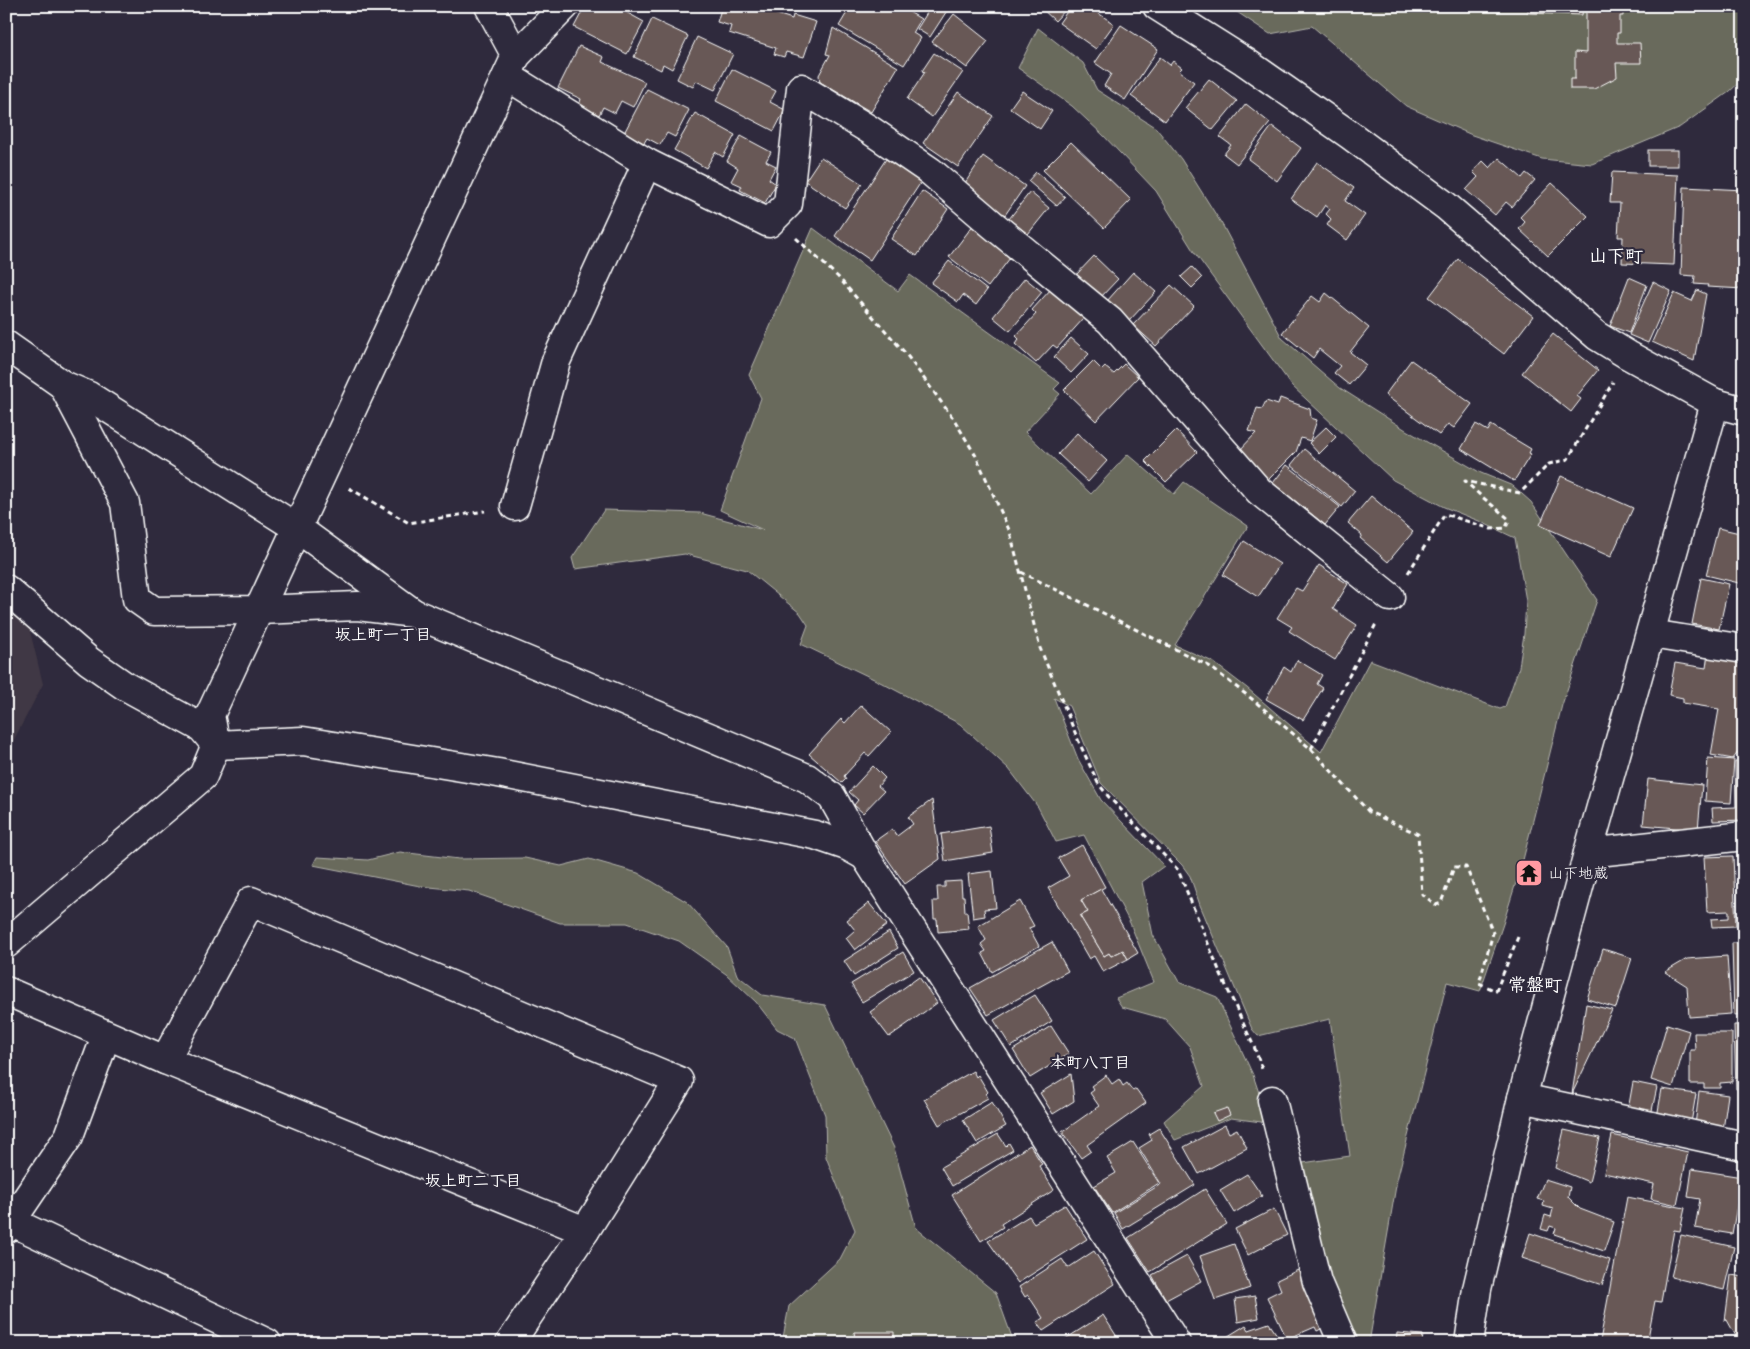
<svg xmlns="http://www.w3.org/2000/svg" width="1750" height="1349" font-family="'Gochi Hand','Klee One',sans-serif">
<rect width="100%" height="100%" fill="#2f2a3d"/>
<filter id="ink" filterUnits="userSpaceOnUse"><feTurbulence type="fractalNoise" baseFrequency=".02" numOctaves="2"/><feDisplacementMap in="SourceGraphic" scale="10" xChannelSelector="R" yChannelSelector="G"/><feConvolveMatrix kernelMatrix="1 2 1 2 8 2 1 2 1" color-interpolation-filters="sRGB"/></filter>
<g filter="url(#ink)">
<path fill="#403844" d="M6,603L28,623L43,684L6,755Z"/>
<g fill="#696a5b" stroke="#b4b4ad">
<path d="M1228,6H1744V78L1729,92L1680,127L1592,164L1542,159L1472,135L1406,106L1312,26L1270,34Z"/>
<path d="M1038,28L1083,63L1097,90L1156,128L1181,159L1223,226L1282,338L1340,388L1406,430L1481,473L1513,486L1531,502L1597,600L1562,705L1523,860L1503,924L1480,991L1447,982L1397,1180L1369,1343H1353L1325,1275L1296,1164L1350,1156L1330,1019L1258,1036L1252,1029L1200,905L1190,876L1182,865L1101,783L1069,706L1054,698L1078,759L1101,800L1164,866L1142,882L1153,935L1179,982L1217,997L1253,1075L1269,1123L1231,1118L1175,1140L1164,1121L1204,1086L1190,1047L1165,1019L1122,1007L1116,998L1154,982L1130,923L1084,835L1056,842L1038,807L1009,769L960,724L878,681L801,644L808,625L800,613L747,570L685,554L575,569L572,558L604,510L700,513L763,530L720,510L761,398L749,375L813,228L898,291L910,275L1060,383L1054,389L1060,394L1025,432L1091,494L1128,454L1174,494L1184,482L1248,526L1175,645L1213,662L1247,688L1321,752L1370,660L1500,709L1505,707L1519,667L1524,634L1526,601L1515,538L1479,521L1444,507L1393,480L1292,386L1194,252L1156,191L1103,135L1072,106L1018,68Z"/>
<path d="M400,852L459,859L525,858L561,866L589,859L638,873L687,902L727,947L737,975L762,995L825,1005L894,1148L916,1228L996,1293L1014,1343H782L789,1306L840,1259L855,1230L826,1157L825,1115L795,1038L777,1029L756,1002L726,974L679,941L627,923H560L469,891L420,886L313,865L317,857L368,860Z"/>
</g>
<g fill="#685956" stroke="#fff">
<path d="M585,6H615L644,22L627,54L574,27Z"/>
<path d="M722,6H762L761,9L792,19L793,15L816,22L804,57L786,52L784,57L774,54L776,48L729,33L731,26L717,22Z"/>
<path d="M851,6H899L921,19L913,33L921,38L904,65L839,26Z"/>
<path d="M925,6H950L930,37L917,29L927,13L922,10Z"/>
<path d="M1039,6H1069L1055,21Z"/>
<path d="M1071,6H1088L1114,24L1096,49L1059,23Z"/>
<path d="M1528,6H1583L1582,15L1528,13Z"/>
<path d="M1609,6H1623V16H1620V33H1617V43H1640L1641,63H1616L1617,77L1594,89H1570V79H1575V52L1586,53V9L1609,8Z"/>
<path d="M954,14L988,41L967,68L932,42Z"/>
<path d="M652,19L688,36L672,69L663,64L661,70L634,57Z"/>
<path d="M1121,25L1158,49L1125,100L1104,86L1111,74L1095,63Z"/>
<path d="M833,28L898,67L871,112L820,82L819,75L830,55L826,54Z"/>
<path d="M697,37L733,54L715,90L696,81L693,87L677,79Z"/>
<path d="M579,46L604,57L602,62L645,82L633,107L621,101L615,113L603,107L599,115L579,105L581,99L558,88Z"/>
<path d="M934,53L963,72L932,117L907,99L925,72L922,71Z"/>
<path d="M1160,57L1170,65L1173,61L1182,68L1179,71L1194,82L1165,121L1131,96Z"/>
<path d="M732,69L776,91L770,102L785,110L774,131L716,101Z"/>
<path d="M1209,79L1237,101L1213,130L1185,108Z"/>
<path d="M647,89L689,110L675,137L667,133L660,145L647,138L644,143L624,133Z"/>
<path d="M1022,91L1052,111L1040,129L1010,108Z"/>
<path d="M958,92L993,116L958,167L923,143Z"/>
<path d="M1246,104L1270,123L1237,164L1224,154L1231,145L1220,137Z"/>
<path d="M695,113L735,135L723,157L715,152L706,168L674,150Z"/>
<path d="M1272,126L1301,148L1277,181L1248,159Z"/>
<path d="M741,136L771,152L766,161L776,166L769,179L776,184L765,203L740,190L742,186L731,181L738,168L727,161Z"/>
<path d="M1071,142L1131,200L1104,228L1043,170Z"/>
<rect x="1648" y="150" width="30" height="16"/>
<path d="M983,156L1025,186L1005,215L963,186Z"/>
<path d="M821,157L862,184L845,208L805,181Z"/>
<path d="M1499,158L1522,178L1526,173L1535,180L1512,207L1506,202L1495,215L1466,190L1478,177L1473,172L1483,161L1490,168Z"/>
<path d="M886,159L921,182L870,260L835,236Z"/>
<path d="M1317,162L1354,188L1345,201L1365,215L1347,240L1327,225L1331,219L1326,214L1330,209L1325,205L1317,217L1291,199Z"/>
<path d="M1036,172L1065,197L1057,206L1028,181Z"/>
<path d="M1612,172L1678,175L1674,265L1622,263L1623,237H1618L1620,203H1610Z"/>
<path d="M1552,183L1588,216L1548,256L1519,229L1525,222L1520,217Z"/>
<path d="M1684,187L1744,190V289L1707,287L1708,285L1694,284L1695,276L1681,275Z"/>
<path d="M922,191L948,209L917,256L891,239Z"/>
<path d="M1030,192L1049,208L1028,234L1009,219Z"/>
<path d="M974,224L1013,254L988,287L949,257Z"/>
<path d="M1094,256L1118,279L1099,299L1075,276Z"/>
<path d="M1458,259L1533,316L1504,354L1429,297Z"/>
<path d="M949,261L987,290L976,305L963,295L958,302L931,283Z"/>
<path d="M1192,267L1202,278L1192,288L1181,277Z"/>
<path d="M1133,272L1156,292L1129,321L1107,301Z"/>
<path d="M1629,277L1647,285L1629,333L1610,326Z"/>
<path d="M1025,278L1042,292L1010,331L993,317Z"/>
<path d="M1653,282L1671,291L1648,343L1629,335Z"/>
<path d="M1171,285L1194,306L1156,346L1133,325Z"/>
<path d="M1051,289L1084,318L1057,348L1053,345L1036,363L1015,344L1019,339L1016,336L1036,314L1032,310Z"/>
<path d="M1697,290L1706,294L1694,361L1652,342L1674,293L1692,301Z"/>
<path d="M1326,293L1369,328L1350,352L1366,365L1349,385L1334,373L1340,366L1319,349L1313,358L1282,333L1312,296L1320,302Z"/>
<path d="M1553,334L1598,370L1577,396L1581,399L1571,412L1522,373Z"/>
<path d="M1071,338L1089,354L1071,373L1054,357Z"/>
<path d="M1411,360L1472,404L1454,428L1448,424L1439,435L1385,395Z"/>
<path d="M1093,361L1102,370L1105,367L1114,374L1124,364L1138,377L1096,421L1064,390Z"/>
<path d="M1280,398L1310,409L1311,418L1317,420L1310,441L1301,438L1296,452L1268,480L1239,451L1256,433L1249,431L1257,408L1262,409L1266,401L1278,405Z"/>
<path d="M1476,424L1488,431L1491,425L1531,449L1529,453L1531,454L1514,481L1461,449Z"/>
<path d="M1326,427L1336,437L1319,454L1309,443Z"/>
<path d="M1176,430L1197,452L1166,482L1145,461Z"/>
<path d="M1077,433L1107,461L1088,482L1058,454Z"/>
<path d="M1304,449L1355,491L1342,507L1291,465Z"/>
<path d="M1287,465L1340,507L1325,525L1273,483Z"/>
<path d="M1561,476L1633,508L1611,557L1540,525Z"/>
<path d="M1371,496L1413,532L1388,562L1360,538L1362,535L1348,523Z"/>
<path d="M1718,528L1744,534L1743,584L1706,575Z"/>
<path d="M1244,541L1280,564L1258,597L1223,575Z"/>
<path d="M1319,565L1348,584L1333,609L1357,625L1335,660L1289,631L1292,627L1277,618L1296,588L1302,591Z"/>
<path d="M1701,578L1729,584L1719,629L1692,624Z"/>
<path d="M1708,653L1744,660V744L1733,759L1711,755L1719,709L1683,703V698L1669,695L1675,663L1706,668Z"/>
<path d="M1297,660L1322,675L1317,684L1323,688L1303,720L1266,699L1284,667L1291,672Z"/>
<path d="M861,705L891,732L869,756L865,753L844,776L846,779L842,783L809,754L841,719L845,723Z"/>
<path d="M1708,758L1734,760L1731,803L1705,801Z"/>
<path d="M1735,762H1744V820L1713,821L1712,808L1736,807Z"/>
<path d="M873,766L885,778L878,786L884,791L863,813L854,805L858,800L849,792Z"/>
<path d="M1648,779L1702,785L1698,830L1643,825Z"/>
<path d="M932,800L940,859L905,884L875,841L892,829L897,836L913,824L908,817Z"/>
<path d="M989,826L993,853L945,861L941,834Z"/>
<path d="M1082,845L1105,887L1081,900L1088,912L1080,916L1104,956L1109,953L1111,956L1123,950L1128,959L1103,972L1094,956L1089,959L1048,888L1069,876L1058,858Z"/>
<path d="M1733,856L1736,926L1712,927L1711,919L1729,918V911L1707,912L1704,857Z"/>
<path d="M992,871L996,908L984,909L985,916L973,918L968,874Z"/>
<path d="M961,881L962,896H964L965,912H967L969,929L938,932L937,919H934L933,901H938L937,887H945V882Z"/>
<path d="M1101,889L1138,953L1128,959L1123,950L1111,956L1109,953L1104,956L1080,916L1088,912L1081,900Z"/>
<path d="M1020,901L1034,926L1029,928L1039,946L992,972L982,953L986,951L981,944L986,940L978,926Z"/>
<path d="M869,903L887,925L855,950L846,938L855,930L847,920Z"/>
<path d="M889,932L898,948L854,976L844,961Z"/>
<path d="M1052,942L1068,971L988,1015L970,988Z"/>
<path d="M1732,943H1744V1014L1734,1015Z"/>
<path d="M1603,949L1632,958L1616,1008L1587,999Z"/>
<path d="M903,952L914,971L862,1002L851,984Z"/>
<path d="M1727,956L1731,1014L1689,1017L1687,986L1665,972L1687,959Z"/>
<path d="M919,977L937,1003L889,1037L870,1012Z"/>
<path d="M1035,995L1052,1021L1011,1047L994,1020Z"/>
<path d="M1586,1004L1612,1010L1572,1094Z"/>
<path d="M1667,1024L1689,1031L1673,1087L1651,1080Z"/>
<path d="M1734,1025H1744V1089H1736Z"/>
<path d="M1051,1026L1069,1054L1030,1078L1013,1050Z"/>
<path d="M1694,1033H1732V1082L1720,1083V1088H1704V1084H1690V1050H1695Z"/>
<path d="M973,1071L976,1077L978,1075L988,1092L986,1094L988,1098L939,1125L924,1099Z"/>
<path d="M1071,1074L1074,1101L1053,1114L1040,1093Z"/>
<path d="M1106,1075L1112,1084L1119,1079L1123,1086L1127,1083L1133,1091L1136,1089L1146,1103L1087,1145L1091,1151L1081,1158L1062,1132L1099,1106L1090,1093L1094,1090L1091,1086Z"/>
<path d="M1633,1082L1657,1087L1651,1115L1628,1110Z"/>
<path d="M1662,1089L1696,1094L1691,1123L1657,1117Z"/>
<path d="M1699,1091L1728,1095L1723,1130L1695,1126Z"/>
<path d="M992,1102L1006,1126L977,1143L963,1120Z"/>
<path d="M1227,1108L1230,1115L1217,1121L1213,1113Z"/>
<path d="M1225,1125L1229,1133L1237,1129L1247,1148L1199,1174L1184,1147Z"/>
<path d="M1159,1128L1195,1185L1123,1229L1114,1213L1161,1184L1139,1148L1152,1140L1149,1134Z"/>
<path d="M1564,1130L1600,1138L1589,1182L1555,1168Z"/>
<path d="M998,1134L1006,1146L1009,1143L1013,1150L952,1186L941,1167Z"/>
<path d="M1612,1135L1688,1152L1677,1205L1651,1199L1654,1184L1604,1173Z"/>
<path d="M1133,1142L1159,1183L1112,1213L1094,1186L1116,1173L1107,1158Z"/>
<path d="M1030,1145L1042,1164L1039,1166L1054,1190L1001,1224L1003,1227L981,1241L952,1195Z"/>
<path d="M1692,1169L1742,1177L1732,1234L1695,1228L1700,1199L1688,1197Z"/>
<path d="M1247,1174L1262,1196L1234,1213L1220,1190Z"/>
<path d="M1545,1179L1570,1187L1568,1197L1580,1209L1614,1222L1604,1251L1554,1234L1556,1228L1550,1226L1548,1231L1541,1229L1545,1215L1551,1217L1553,1209L1543,1206L1544,1201L1537,1199Z"/>
<path d="M1205,1189L1227,1224L1150,1272L1128,1238Z"/>
<path d="M1627,1197L1685,1208L1680,1231L1674,1230L1661,1302L1655,1301L1647,1343L1600,1341Z"/>
<path d="M1065,1205L1087,1239L1018,1283L988,1241L1029,1216L1034,1223Z"/>
<path d="M1274,1209L1287,1235L1248,1255L1235,1229Z"/>
<path d="M1530,1233L1610,1260L1602,1285L1522,1258Z"/>
<path d="M1681,1235L1734,1247L1724,1290L1671,1277Z"/>
<path d="M1234,1244L1250,1288L1215,1300L1200,1256Z"/>
<path d="M1094,1251L1115,1284L1043,1331L1037,1322L1043,1318L1028,1295L1025,1297L1019,1287L1062,1259L1068,1268Z"/>
<path d="M1187,1256L1201,1281L1166,1300L1152,1275Z"/>
<path d="M1298,1270L1325,1327L1317,1331L1315,1327L1287,1339L1267,1297L1281,1290L1277,1280Z"/>
<path d="M1731,1275L1744,1277V1343H1737V1338L1727,1320L1725,1321Z"/>
<path d="M1255,1296L1259,1318L1238,1322L1235,1299Z"/>
<path d="M1103,1315L1121,1343H1059Z"/>
<path d="M1269,1323L1279,1338L1272,1343H1217L1246,1325L1249,1330Z"/>
<path d="M854,1332H894V1343H846L845,1338L855,1339Z"/>
<path d="M1397,1333L1423,1335L1422,1343H1396Z"/>
</g>
<g fill="none" stroke-linecap="round" stroke-linejoin="round">
<g stroke="#fff" stroke-width="31">
<g id="minor">
<path d="M489,6L516,56"/>
<path d="M1157,6L1244,61L1350,135L1446,206L1597,336L1628,355L1715,403L1744,411"/>
<path d="M507,76L647,163L769,223L788,204L801,88L870,130L930,171L993,225L1110,321L1259,491L1390,597"/>
<path d="M6,345L63,385L89,396L297,528L412,612"/>
<path d="M63,385L125,503L137,599L154,611L259,610L358,606L413,613L807,778L832,797L865,856L1176,1343"/>
<path d="M515,506L556,361L647,163"/>
<path d="M6,589L89,661L125,686L202,728L216,745"/>
<path d="M1651,634L1744,649"/>
<path d="M216,745L303,741L498,773L815,835L847,846L865,856"/>
<path d="M1588,853L1744,836"/>
<path d="M6,944L203,776L216,745L210,715L516,56L565,6"/>
<path d="M6,991L165,1060L585,1231"/>
<path d="M165,1060L251,901L679,1081L585,1231L510,1343"/>
<path d="M1522,1098L1744,1146"/>
<path d="M1272,1100L1317,1282L1343,1343"/>
<path d="M6,1219L267,1343"/>
<path d="M6,1229L69,1136L106,1036"/>
<path d="M1469,1343L1477,1289L1522,1098L1588,853L1715,403"/>
</g>
</g>
<g stroke="#fff" stroke-width="3" stroke-dasharray="5 4" stroke-linecap="butt">
<path d="M796,238L838,277L906,354L955,421L976,456L1010,532L1040,648L1079,742L1098,783L1108,796L1178,870L1221,975L1255,1049L1263,1072"/>
<path d="M349,488L409,523L485,511"/>
<path d="M1021,572L1209,666L1252,699L1311,749L1369,812L1418,834L1422,894L1436,905L1441,903L1454,867H1466L1493,933L1479,983L1496,991L1518,937"/>
<path d="M1408,573L1445,514L1491,529L1506,528L1509,519L1481,496L1465,481L1520,493L1549,464L1568,459L1613,382"/>
<path d="M1311,749L1377,622"/>
</g>
<use href="#minor" stroke="#2f2a3d" stroke-width="28"/>
</g>
</g>
<defs>
<g id="temple-square" transform="scale(1.4375)"><rect x="-9" y="-9" width="18" height="18" rx="4" fill="#ff9aa2" stroke="#2f2a3d"/><path d="M0-6L5-2H3V0L6.5 2.5H4V6H1.5V3h-3V6H-4V2.5H-6.5L-3 0V-2H-5Z" fill="#111"/></g>
</defs>
<g fill-rule="evenodd">
<use href="#temple-square" x="1529" y="873"/>
</g>
<g text-anchor="middle" stroke-width="4.5" stroke-linejoin="round" paint-order="stroke">
<g font-size="15" fill="#fff" stroke="#2f2a3d" text-anchor="start">
<text x="1548" y="878">山下地蔵</text>
</g>
<g font-size="16" font-weight="bold" fill="#fff" stroke="#2f2a3d">
<text x="383" y="640">坂上町一丁目</text>
<text x="1090" y="1068">本町八丁目</text>
<text x="473" y="1186">坂上町二丁目</text>
</g>
<g font-size="18" font-weight="bold" fill="#fff" stroke="#2f2a3d">
<text x="1616" y="262">山下町</text>
<text x="1535" y="991">常盤町</text>
</g>
</g>
<rect width="1750" height="1349" fill="none" stroke="#2f2a3d" stroke-width="25"/>
<rect x="12" y="12" width="1725" height="1324" fill="none" stroke="#fff" stroke-width="2" filter="url(#ink)"/>
</svg>
